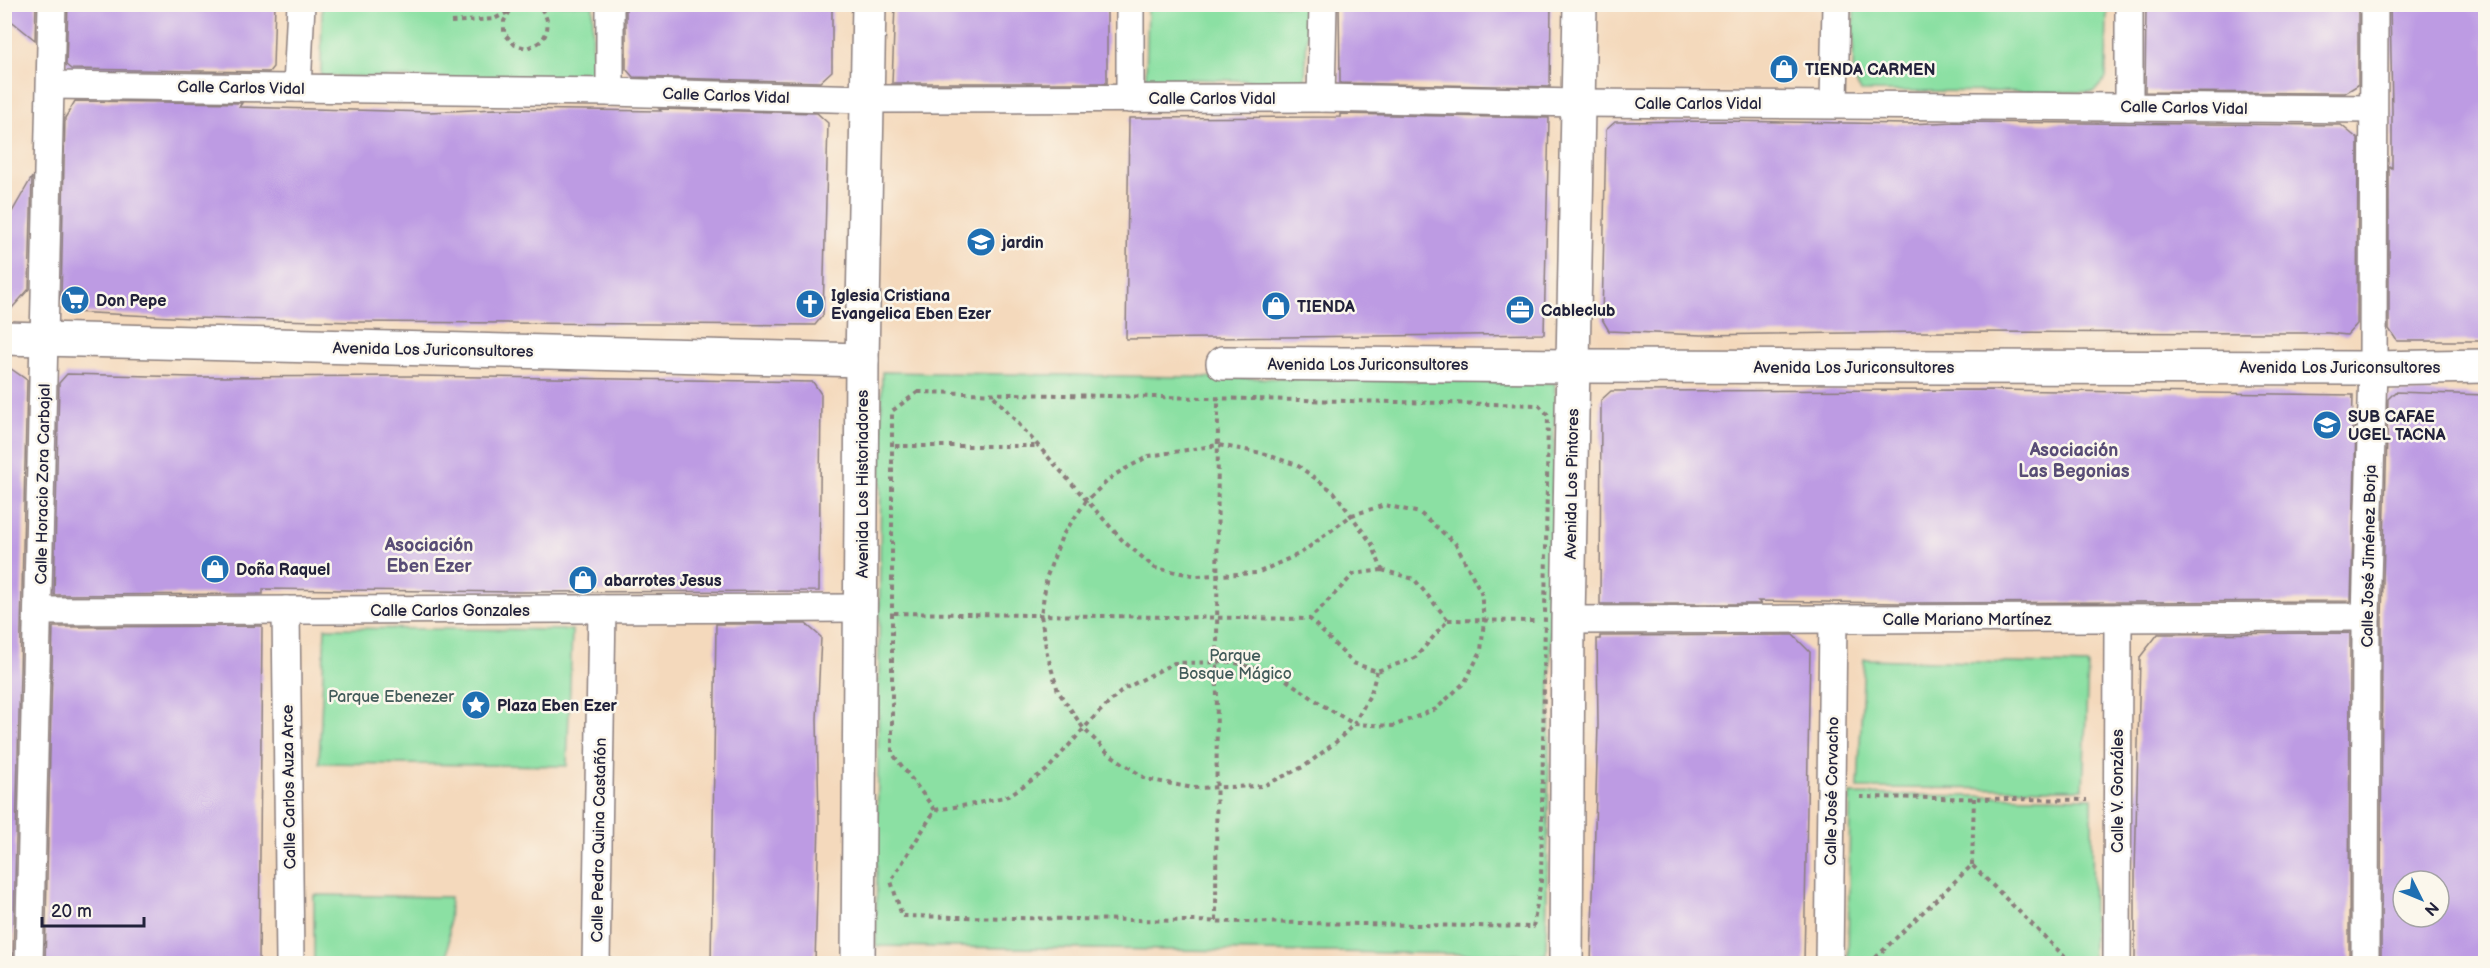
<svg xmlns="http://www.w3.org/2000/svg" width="2490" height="968" font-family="'Balsamiq Sans',sans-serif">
<rect width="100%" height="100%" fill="#fbf7ec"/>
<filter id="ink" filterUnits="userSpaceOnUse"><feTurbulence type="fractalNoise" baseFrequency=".0167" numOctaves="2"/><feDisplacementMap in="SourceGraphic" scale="12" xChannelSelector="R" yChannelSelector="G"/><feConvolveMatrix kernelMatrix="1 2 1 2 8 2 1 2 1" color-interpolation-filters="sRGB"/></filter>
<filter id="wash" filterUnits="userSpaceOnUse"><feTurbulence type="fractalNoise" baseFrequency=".008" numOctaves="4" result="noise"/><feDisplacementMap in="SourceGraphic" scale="24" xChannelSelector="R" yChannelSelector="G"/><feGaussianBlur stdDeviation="1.35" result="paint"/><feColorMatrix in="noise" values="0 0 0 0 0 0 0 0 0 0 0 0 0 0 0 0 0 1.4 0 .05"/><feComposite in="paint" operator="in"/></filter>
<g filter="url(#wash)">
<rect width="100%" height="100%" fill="#f4d9bc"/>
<g fill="#8be0a3" stroke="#56816f" stroke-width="1.5">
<path d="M322,5H593L592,81L321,76Z"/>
<path d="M1148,5H1308L1305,82L1146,78Z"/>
<path d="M1854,5H2107L2106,78L2094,92L1861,91L1853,79Z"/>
<path d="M882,372L1555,383L1546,955L876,946Z"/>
<path d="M325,628L572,630L567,766L319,763Z"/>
<path d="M1864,659L2088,665L2083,789L1858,788Z"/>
<path d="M1850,794L2092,798L2093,963H1848Z"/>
<path d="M314,895L450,897L448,963H314Z"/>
</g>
<g id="blocks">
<g fill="#bd9be3" fill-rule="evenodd">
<path d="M4,4H36L35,40L4,15Z"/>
<path d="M68,4H275L273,67L269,72L71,69L66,65Z"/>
<path d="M626,4H832V71L820,82L633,77L626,69Z"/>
<path d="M895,4H1107V83H892Z"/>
<path d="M1339,4H1551L1550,87L1340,83Z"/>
<path d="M2146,4H2358V85L2345,93L2145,92Z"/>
<path d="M2390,4H2486V341H2397L2389,329V166L2392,168V111Z"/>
<path d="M75,101L242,103L239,107L429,112L495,109L661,111L659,109L817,113L828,123L823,315L815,325L356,322L192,318L72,312L61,299L65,118Z"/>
<path d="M1340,114L1549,118L1544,334L1126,339L1129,118L1340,117Z"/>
<path d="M1720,121L1907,124L1957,122L2341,125L2358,139L2357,324L2347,335L2328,333L1923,332L1701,335L1609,331L1602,319L1606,130L1615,122Z"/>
<path d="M32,177L29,289L4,317V226Z"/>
<path d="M4,364L27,380L13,963H4Z"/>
<path d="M67,374L193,377L416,376L813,382L821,394L819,591L521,592L263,589V594L54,595L59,383Z"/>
<path d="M1996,390L2353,395L2352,430L2356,427L2351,601L1901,603L1758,601L1761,604H1600L1601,400L1611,391Z"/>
<path d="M2395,392L2486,395V963H2381L2382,617L2388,399ZM2403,881H2439V917H2403Z"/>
<path d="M716,624H806L821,637L817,719L819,822L815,963H711Z"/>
<path d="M262,626L259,963H45L53,627Z"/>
<path d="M2350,633L2349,963H2135V874L2140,657L2158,634Z"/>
<path d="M1793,635L1810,652L1804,963H1591L1598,725L1597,639H1600V636Z"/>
</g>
</g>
</g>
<g filter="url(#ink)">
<use href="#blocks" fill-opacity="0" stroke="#8b7e7c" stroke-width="1.5"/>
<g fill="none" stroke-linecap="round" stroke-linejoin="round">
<g stroke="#8b7e7c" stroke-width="30">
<g id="minor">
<path d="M610,4V92"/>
<path d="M1130,4V99"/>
<path d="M2129,4V107"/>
<path d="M51,85L610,92L867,99L1321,98L1578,103L2373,109"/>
<path d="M297,88L301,4"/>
<path d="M1321,98L1323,4"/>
<path d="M1834,103L1836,4"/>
<path d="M286,610L290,964"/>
<path d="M38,611L861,608"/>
<path d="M1568,620L2366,617"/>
<path d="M29,964L52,4"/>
<path d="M596,964L602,609"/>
<path d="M1829,964L1833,619"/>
<path d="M2117,964L2118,618"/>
<path d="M2365,964L2366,617L2373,368L2374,4"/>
</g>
</g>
<g stroke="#8b7e7c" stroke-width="36">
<g id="tertiary">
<path d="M4,338L862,360"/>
<path d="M1223,363L1574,366L2373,368L2486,366"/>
<path d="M858,964L862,360L869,4"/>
<path d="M1566,964L1568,620L1580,4"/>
</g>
</g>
<g stroke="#8b7e7c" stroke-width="4" stroke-dasharray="4.5 4.5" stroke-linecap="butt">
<path d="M510,11L504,21V33L515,45L527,48C531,46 538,44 541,41C552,29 548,13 536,4"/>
<path d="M451,22L494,19L524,4"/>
<path d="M918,392L1539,405L1548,415L1541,881L1533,927L902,916L891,881L935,810L892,753V411Z"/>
<path d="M895,446H1038"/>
<path d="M1382,570L1414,579L1448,620L1415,658L1377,671L1353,663L1310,619L1354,574Z"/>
<path d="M894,613L1310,619"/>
<path d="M1448,620L1534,621"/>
<path d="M1377,671L1371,693L1354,724L1336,742L1305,766L1263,786L1193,788L1146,779L1108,753L1084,729L1058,691L1047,654L1041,615L1047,576L1062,536L1087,500L1114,475L1149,456L1218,445L1262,453L1297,465L1334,492L1372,544L1382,570"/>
<path d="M1860,797L2087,800"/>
<path d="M935,810L974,804L1008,796L1047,770L1096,715L1124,689L1174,663L1232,662L1279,675L1324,706L1354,724L1393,726L1436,709L1465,682L1481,651L1484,620L1481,592L1455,543L1420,513L1385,505L1352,515L1301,553L1257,573L1197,576L1155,568L1123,541L992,394"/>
<path d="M1972,865L1974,798"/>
<path d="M1216,921L1218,398"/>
<path d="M1869,964L1972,865L2072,964"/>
</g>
<use href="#minor" stroke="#fff" stroke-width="27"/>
<use href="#tertiary" stroke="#fff" stroke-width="33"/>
</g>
</g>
<defs>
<g id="shop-disc" transform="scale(1.5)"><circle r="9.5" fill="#1f6fb2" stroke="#fbf7ec"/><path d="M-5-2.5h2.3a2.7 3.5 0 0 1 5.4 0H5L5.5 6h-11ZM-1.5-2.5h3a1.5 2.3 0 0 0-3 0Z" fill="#fff"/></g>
<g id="school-disc" transform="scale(1.5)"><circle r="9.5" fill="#1f6fb2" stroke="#fbf7ec"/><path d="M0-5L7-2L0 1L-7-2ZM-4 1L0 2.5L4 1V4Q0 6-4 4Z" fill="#fff"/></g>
<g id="supermarket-disc" transform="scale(1.5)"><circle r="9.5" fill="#1f6fb2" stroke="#fbf7ec"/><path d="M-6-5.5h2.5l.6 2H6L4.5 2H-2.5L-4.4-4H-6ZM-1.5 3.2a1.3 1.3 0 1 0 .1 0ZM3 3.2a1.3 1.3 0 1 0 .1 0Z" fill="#fff"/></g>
<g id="church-disc" transform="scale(1.5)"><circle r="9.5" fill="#1f6fb2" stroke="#fbf7ec"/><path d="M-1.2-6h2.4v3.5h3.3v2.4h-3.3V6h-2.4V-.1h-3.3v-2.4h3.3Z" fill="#fff"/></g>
<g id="office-disc" transform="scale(1.5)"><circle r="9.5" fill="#1f6fb2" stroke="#fbf7ec"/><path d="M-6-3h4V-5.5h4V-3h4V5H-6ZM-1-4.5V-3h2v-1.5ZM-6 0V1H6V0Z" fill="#fff"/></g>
<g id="university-disc" transform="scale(1.5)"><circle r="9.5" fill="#1f6fb2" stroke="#fbf7ec"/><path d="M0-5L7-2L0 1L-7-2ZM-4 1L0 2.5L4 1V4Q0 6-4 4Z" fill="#fff"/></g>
<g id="sight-disc" transform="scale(1.5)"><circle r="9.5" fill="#1f6fb2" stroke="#fbf7ec"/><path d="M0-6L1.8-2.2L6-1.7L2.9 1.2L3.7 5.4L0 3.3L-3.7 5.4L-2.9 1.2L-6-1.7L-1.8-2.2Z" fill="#fff"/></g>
</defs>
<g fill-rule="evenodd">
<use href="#shop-disc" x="1784" y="69"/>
<use href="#school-disc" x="981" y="242"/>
<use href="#supermarket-disc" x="75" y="300"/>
<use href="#church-disc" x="810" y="304"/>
<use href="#shop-disc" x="1276" y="306"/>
<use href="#office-disc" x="1520" y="310"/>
<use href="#university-disc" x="2327" y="425"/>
<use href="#shop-disc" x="215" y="569"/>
<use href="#shop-disc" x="583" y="580"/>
<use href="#sight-disc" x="476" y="705"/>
</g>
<g text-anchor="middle" stroke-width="5" stroke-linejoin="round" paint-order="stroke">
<g font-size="16" font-weight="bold" fill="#22223b" stroke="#fbf7ec" text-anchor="start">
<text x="1805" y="75">TIENDA CARMEN</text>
<text x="1002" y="248">jardin</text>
<text x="831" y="301">Iglesia Cristiana<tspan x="831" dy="18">Evangelica Eben Ezer</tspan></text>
<text x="96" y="306">Don Pepe</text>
<text x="1297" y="312">TIENDA</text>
<text x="1541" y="316">Cableclub</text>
<text x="2348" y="422">SUB CAFAE<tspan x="2348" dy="18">UGEL TACNA</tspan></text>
<text x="236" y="575">Doña Raquel</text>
<text x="604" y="586">abarrotes Jesus</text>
<text x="497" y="711">Plaza Eben Ezer</text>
</g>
<g font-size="16" fill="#22223b" stroke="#fbf7ec">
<text transform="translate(241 87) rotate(1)" y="6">Calle Carlos Vidal</text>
<text transform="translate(726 95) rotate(2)" y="6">Calle Carlos Vidal</text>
<text x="1212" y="104">Calle Carlos Vidal</text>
<text x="1698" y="109">Calle Carlos Vidal</text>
<text transform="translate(2184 107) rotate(1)" y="6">Calle Carlos Vidal</text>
<text transform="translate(433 349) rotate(1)" y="6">Avenida Los Juriconsultores</text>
<text x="1368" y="370">Avenida Los Juriconsultores</text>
<text x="1854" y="373">Avenida Los Juriconsultores</text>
<text x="2340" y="373">Avenida Los Juriconsultores</text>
<text transform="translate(42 484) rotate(-89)" y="6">Calle Horacio Zora Carbajal</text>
<text transform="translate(862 484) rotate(-90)" y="6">Avenida Los Historiadores</text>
<text transform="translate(1571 484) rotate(-89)" y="6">Avenida Los Pintores</text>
<text transform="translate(2368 556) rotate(-89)" y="6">Calle José Jiménez Borja</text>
<text x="450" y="616">Calle Carlos Gonzales</text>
<text x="1967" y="625">Calle Mariano Martínez</text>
<text transform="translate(288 787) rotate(-91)" y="6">Calle Carlos Auza Arce</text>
<text transform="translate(1831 791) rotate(-89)" y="6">Calle José Corvacho</text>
<text transform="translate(2117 791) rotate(-90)" y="6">Calle V. Gonzáles</text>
<text transform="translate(598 840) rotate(-89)" y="6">Calle Pedro Quina Castañón</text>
</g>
<g font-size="16" fill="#425b5a" stroke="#fbf7ec">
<text x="1235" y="661">Parque<tspan x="1235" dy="18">Bosque Mágico</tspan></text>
<text x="391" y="702">Parque Ebenezer</text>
</g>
<g font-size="18" font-weight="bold" fill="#584c76" stroke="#fbf7ec">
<text x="2074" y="456">Asociación<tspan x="2074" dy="21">Las Begonias</tspan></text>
<text x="429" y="551">Asociación<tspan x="429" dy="21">Eben Ezer</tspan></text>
</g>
</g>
<rect width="2490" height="968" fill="none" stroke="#fbf7ec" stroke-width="24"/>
<g transform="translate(2421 899) rotate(133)"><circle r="28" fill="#fbf7ec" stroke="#a4a2a5" stroke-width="1.5"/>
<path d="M0-4.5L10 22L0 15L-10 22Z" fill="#1f6fb2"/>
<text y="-9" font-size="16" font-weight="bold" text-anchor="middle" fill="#22223b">N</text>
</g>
<path d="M42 917v9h102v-9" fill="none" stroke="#22223b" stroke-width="3"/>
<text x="51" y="917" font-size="18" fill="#22223b" stroke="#fbf7ec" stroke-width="4.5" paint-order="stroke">20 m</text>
</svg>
